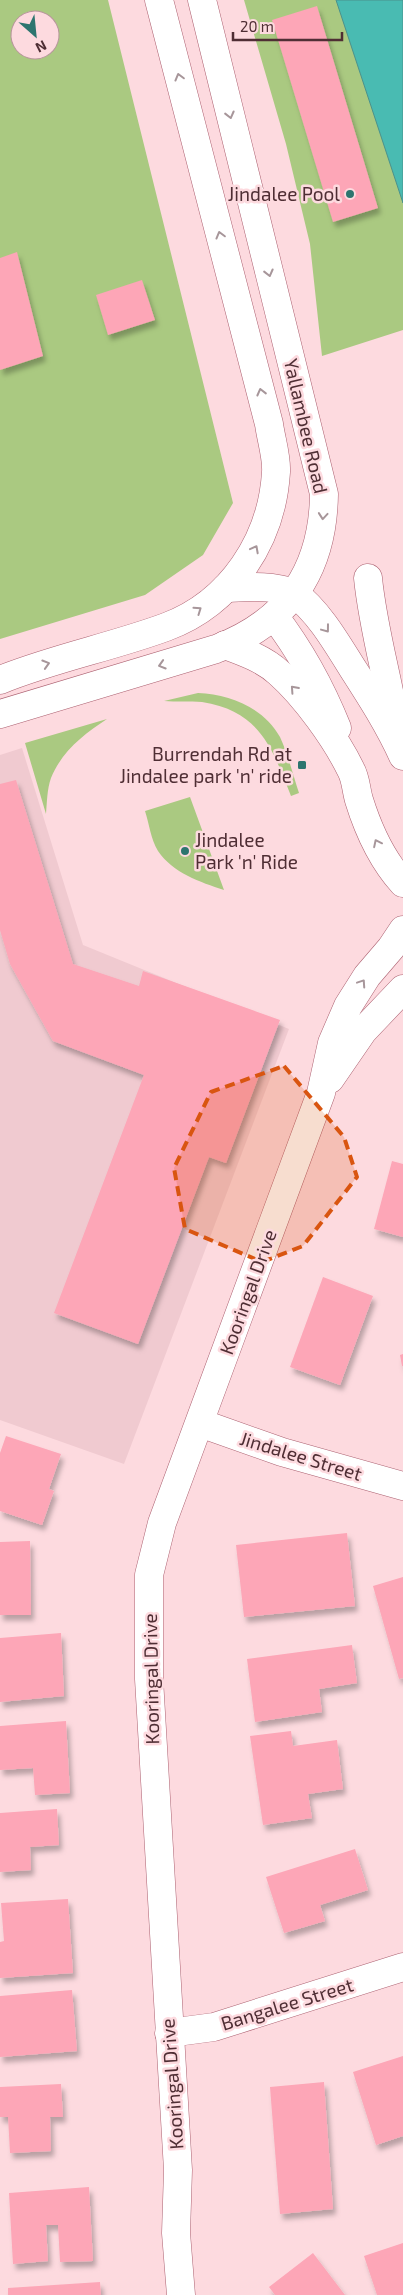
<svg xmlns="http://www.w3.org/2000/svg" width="403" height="2295" font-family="'Exo 2',sans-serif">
<defs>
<filter id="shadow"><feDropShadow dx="3" dy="5.5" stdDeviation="2.5" flood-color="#0004"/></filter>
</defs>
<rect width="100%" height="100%" fill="#fddadf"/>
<path fill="#f0cad0" d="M22,748L83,945L289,1029L124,1464L0,1420V755Z"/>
<g fill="#aac981" fill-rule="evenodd">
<path d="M0,0H108L233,503L203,555L145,595L0,639ZM20,20H50V50H20Z"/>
<path d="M244,0H403V330L322,356L310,244L286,144Z"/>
<path d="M198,693C230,694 264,708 280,737C288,754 293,775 299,793L291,796C272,748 260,711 202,702C190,701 176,702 164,701Z"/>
<path d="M107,719C84,734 62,751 51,778C47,789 47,803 46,814L25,743Z"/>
<path d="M190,797L224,890C200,882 173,873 158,851C151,840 149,823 145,811Z"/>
</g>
<path fill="#49bbb2" stroke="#4b918c" d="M336,0H403V203Z"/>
<g fill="#fda6b7" filter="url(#shadow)">
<path d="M317,6L378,208L333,222L272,20Z"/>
<path d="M17,252L43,356L0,370V258Z"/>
<path d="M142,280L155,320L108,335L96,295Z"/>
<path d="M16,780L73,964L139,986L143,971L280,1020L226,1163L209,1157L138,1344L54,1313L144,1075L53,1041L10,964L0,930V784Z"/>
<path d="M392,1161L403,1164V1237L374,1229Z"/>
<path d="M323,1277L373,1296L340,1385L290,1367Z"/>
<path d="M403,1354V1366H402L400,1355Z"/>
<path d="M6,1436L61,1454L49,1489L54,1491L42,1525L0,1511V1453Z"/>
<path d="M347,1533L355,1606L244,1617L236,1545Z"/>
<path d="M30,1541L31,1615H0V1542Z"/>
<path d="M403,1577V1678L399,1679L373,1586Z"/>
<path d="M61,1633L64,1696L0,1702V1638Z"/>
<path d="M352,1645L357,1683L319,1689L322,1712L255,1722L247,1659Z"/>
<path d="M66,1721L70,1793L35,1795L33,1768L0,1770V1726Z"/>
<path d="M291,1731L293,1746L337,1740L343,1789L308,1794L312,1818L263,1825L250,1736Z"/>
<path d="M57,1809L59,1845L30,1847L31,1870L0,1872V1813Z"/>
<path d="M355,1849L368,1890L320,1905L325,1921L284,1933L266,1877Z"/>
<path d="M68,1899L73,1973L0,1978V1942L4,1941L1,1903Z"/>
<path d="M72,1990L77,2051L0,2057V1996Z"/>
<path d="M403,2056V2136L376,2145L353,2072Z"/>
<path d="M324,2082L333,2209L280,2214L270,2087Z"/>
<path d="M61,2084L63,2117H50L51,2151L10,2153L8,2117H0V2087Z"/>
<path d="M89,2187L93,2261L60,2262L58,2225H46L48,2261L13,2264L9,2193Z"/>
<path d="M403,2243V2295H377L364,2256Z"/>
<path d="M313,2253L345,2295H275L269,2287Z"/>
<path d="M100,2282L101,2295H8V2288Z"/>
</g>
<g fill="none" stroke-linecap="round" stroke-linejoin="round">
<g stroke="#ac6171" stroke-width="29">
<g id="minor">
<path d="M368,578C373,629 388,678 396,728"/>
<path d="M294,593C319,612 336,642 353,669C371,697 389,725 403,756"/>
<path d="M274,616C300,650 321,688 337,728"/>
<path d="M225,645C244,652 264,659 279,673C305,696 336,739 351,770C356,779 356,790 359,800C368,829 382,860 403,883"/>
<path d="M330,1079L363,1031L403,989"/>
<path d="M200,1423L282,1452L403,1486"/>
<path d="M169,2033L214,2027L403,1967"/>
<path d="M181,2295L176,2233L178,2170L149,1679V1575L162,1523L321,1093L332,1043L348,1006L367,976L391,948L403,930"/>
</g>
</g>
<g stroke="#ac6171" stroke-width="29">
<g id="major">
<path d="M226,588C249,587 271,585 294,593"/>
<path d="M0,680C54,658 112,647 166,627C231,603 272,540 276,472C277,457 271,439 269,424L159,0"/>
<path d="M0,714L216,649C288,622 323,570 324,494L202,0"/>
</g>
</g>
<use href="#minor" stroke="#fff" stroke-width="28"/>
<use href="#major" stroke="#fff" stroke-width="28"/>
</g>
<defs><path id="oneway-chevron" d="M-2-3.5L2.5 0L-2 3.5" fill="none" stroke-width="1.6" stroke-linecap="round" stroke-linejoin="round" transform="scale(1.25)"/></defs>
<g stroke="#a7969a">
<use href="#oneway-chevron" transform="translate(179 77) rotate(-105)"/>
<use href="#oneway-chevron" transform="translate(230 115) rotate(76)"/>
<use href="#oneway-chevron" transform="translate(220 235) rotate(-105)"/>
<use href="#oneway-chevron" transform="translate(269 273) rotate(76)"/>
<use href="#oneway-chevron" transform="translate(261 392) rotate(-104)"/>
<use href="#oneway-chevron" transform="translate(323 516) rotate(95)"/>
<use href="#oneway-chevron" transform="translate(255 549) rotate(-62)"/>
<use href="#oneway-chevron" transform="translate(198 610) rotate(-35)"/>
<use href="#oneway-chevron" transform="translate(326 629) rotate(53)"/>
<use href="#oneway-chevron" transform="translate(46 664) rotate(-17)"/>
<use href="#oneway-chevron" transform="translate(162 665) rotate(163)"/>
<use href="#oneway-chevron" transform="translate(294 689) rotate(-132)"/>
<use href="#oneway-chevron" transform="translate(377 843) rotate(-116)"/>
<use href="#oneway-chevron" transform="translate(362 983) rotate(-56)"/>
</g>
<path fill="#d95510" fill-opacity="0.2" stroke="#d95510" stroke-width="4" stroke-dasharray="10 6" stroke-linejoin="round" d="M284,1066L344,1137L357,1177L303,1246L262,1262L185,1229L174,1168L211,1092Z"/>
<g fill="#2d756f" stroke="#fddadf" stroke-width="2">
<circle cx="350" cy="194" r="5"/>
<rect x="297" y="760" width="10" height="10" rx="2.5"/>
<circle cx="185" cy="851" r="5"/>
</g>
<g text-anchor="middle" stroke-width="5" stroke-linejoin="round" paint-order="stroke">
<g font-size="19" fill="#4f2e34" stroke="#fddadf" text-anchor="end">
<text x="340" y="201">Jindalee Pool</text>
<text x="292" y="761">Burrendah Rd at<tspan x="292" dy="22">Jindalee park 'n' ride</tspan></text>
<text x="195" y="847" text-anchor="start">Jindalee<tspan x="195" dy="22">Park 'n' Ride</tspan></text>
</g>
<g font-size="19" fill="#4f2e34" stroke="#fddadf">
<text transform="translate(306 426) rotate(77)" y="7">Yallambee Road</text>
<text transform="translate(248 1292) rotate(-70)" y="7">Kooringal Drive</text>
<text transform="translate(301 1456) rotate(17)" y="7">Jindalee Street</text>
<text transform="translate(151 1679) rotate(-91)" y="7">Kooringal Drive</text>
<text transform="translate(287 2004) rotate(-17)" y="7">Bangalee Street</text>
<text transform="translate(172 2084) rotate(-94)" y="7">Kooringal Drive</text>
</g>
</g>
<g transform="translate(35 35) rotate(153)"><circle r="24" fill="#fddadf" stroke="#b7959b"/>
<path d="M0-4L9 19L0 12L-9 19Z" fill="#2d756f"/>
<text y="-8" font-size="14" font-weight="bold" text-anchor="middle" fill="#4f2e34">N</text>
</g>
<path d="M233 32v8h109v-8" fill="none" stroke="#4f2e34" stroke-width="2.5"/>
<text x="240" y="32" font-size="15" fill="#4f2e34" stroke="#fddadf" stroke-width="4" paint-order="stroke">20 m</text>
</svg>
